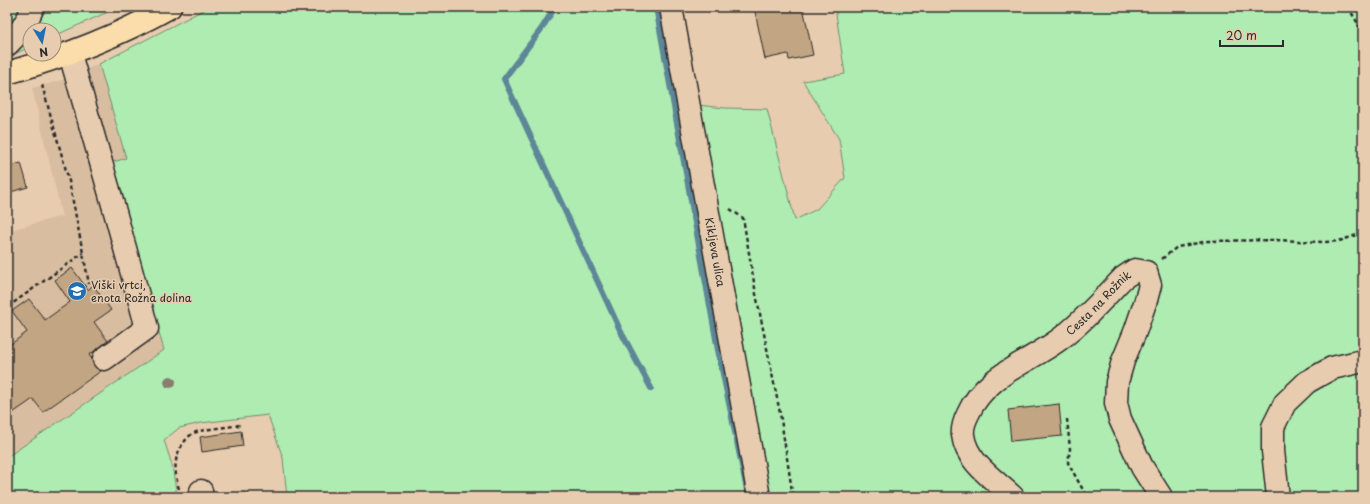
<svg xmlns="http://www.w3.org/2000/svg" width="1370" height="504" font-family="'Playpen Sans',sans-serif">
<rect width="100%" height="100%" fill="#e8ccaf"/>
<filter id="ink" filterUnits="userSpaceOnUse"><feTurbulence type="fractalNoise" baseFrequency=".025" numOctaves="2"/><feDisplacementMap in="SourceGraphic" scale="8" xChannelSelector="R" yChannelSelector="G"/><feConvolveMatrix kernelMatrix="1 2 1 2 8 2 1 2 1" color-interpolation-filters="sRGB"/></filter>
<g filter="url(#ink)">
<path fill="#d9bda0" d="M99,64L126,158L111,163L164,350L7,457V231L62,216L32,88L59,81Z"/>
<g fill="#aeecb2" stroke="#6c8c6e">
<path d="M7,7H119L54,36V30H30V47L7,57Z"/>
<path d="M209,7H658L678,103L725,108L767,109L795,220L817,209L845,178L839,139L803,81L845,74L835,7H1363V497H739L738,494L720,497H287L283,458L268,415L201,423L179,428L164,440L172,465L177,497H7V457L164,350L111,163L126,158L99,64Z"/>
</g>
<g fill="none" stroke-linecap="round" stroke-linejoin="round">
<g stroke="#5d8697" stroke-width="6">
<path d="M555,7L542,28L504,79L621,332L651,388"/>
<path d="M656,7L718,350L747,490"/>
</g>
</g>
<g fill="#c2a582" stroke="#2b2b2b">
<path d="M754,7H803L813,55L789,60L788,54L765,59Z"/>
<path d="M7,157L9,166L21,163L28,187L7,193Z"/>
<path d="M72,268L88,290L93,285L111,310L94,322L108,341L89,355L101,371L43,412L33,399L7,417V347L27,332L12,311L29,299L45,320L70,302L55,280Z"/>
<path d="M1059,404L1062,436L1011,441L1008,410Z"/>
<path d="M241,431L243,446L202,452L200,437Z"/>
<path d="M249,493V497H221Z"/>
</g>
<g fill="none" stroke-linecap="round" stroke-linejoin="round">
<g stroke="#2b2b2b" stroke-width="25">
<g id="minor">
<path id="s1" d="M671,7L759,497"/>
<path d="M7,45C19,34 27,23 33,7"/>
<path d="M70,54L112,201L147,328L104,359"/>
<path d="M201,491L202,497"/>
<path id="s2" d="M1013,497C994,479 966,462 963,435C962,428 965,420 968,414C985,375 1028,363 1060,339C1082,323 1104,298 1123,278L1135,270L1146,272L1150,285L1146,300L1135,332L1123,361L1117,382L1116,403L1120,419L1142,467L1161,497"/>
<path d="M1278,497L1273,451V427L1285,403L1307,382L1332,368L1363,361"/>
</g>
</g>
<g stroke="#2b2b2b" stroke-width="25">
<path id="major" d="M7,73C64,57 118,36 170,7"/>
</g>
<g stroke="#2b2b2b" stroke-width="2.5" stroke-dasharray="4 3" stroke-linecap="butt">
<path d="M1348,7L1363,32"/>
<path d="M42,85L69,181L89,284"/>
<path d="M730,209L743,218L756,294L780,413L793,497"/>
<path d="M1162,259L1177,247L1208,241L1276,240L1324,242L1339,241L1363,233"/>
<path d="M7,314L9,306L83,253"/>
<path d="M1067,419L1070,449L1068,463L1087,497"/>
<path d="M179,489C174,471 173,456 185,441C187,438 190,435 194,433C201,429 230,427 240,425"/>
</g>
<use href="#minor" stroke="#e8ccaf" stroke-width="22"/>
<use href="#major" stroke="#faddab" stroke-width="22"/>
</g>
<circle fill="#877e6e" cx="170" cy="382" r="6"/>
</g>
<defs>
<g id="school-disc" transform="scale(1)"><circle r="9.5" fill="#1f6fb2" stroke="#e8ccaf"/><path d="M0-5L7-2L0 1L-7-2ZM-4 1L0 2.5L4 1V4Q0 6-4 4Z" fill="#fff"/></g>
</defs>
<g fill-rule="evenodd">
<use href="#school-disc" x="77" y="291"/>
</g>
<g text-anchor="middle" stroke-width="3" stroke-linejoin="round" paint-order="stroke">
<g font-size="11" fill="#2b2b2b" stroke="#e8ccaf">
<text dy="4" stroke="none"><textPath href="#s1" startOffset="249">Kikljeva ulica</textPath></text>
<text dy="4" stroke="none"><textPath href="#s2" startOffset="277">Cesta na Rožnik</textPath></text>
</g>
<g font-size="11" fill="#2b2b2b" stroke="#e8ccaf" text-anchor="start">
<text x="91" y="289">Viški vrtci,<tspan x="91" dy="13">enota Rožna dolina</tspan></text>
</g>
</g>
<rect width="1370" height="504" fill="none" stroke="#e8ccaf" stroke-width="24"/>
<rect x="12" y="12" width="1346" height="480" fill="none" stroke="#2b2b2b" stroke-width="1.5" filter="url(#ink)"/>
<g transform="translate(42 42) rotate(170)"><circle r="19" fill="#e8ccaf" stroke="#9c8c7a"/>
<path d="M0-3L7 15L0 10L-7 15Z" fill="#1f6fb2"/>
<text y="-6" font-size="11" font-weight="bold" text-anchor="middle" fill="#2b2b2b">N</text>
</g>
<path d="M1220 40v6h63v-6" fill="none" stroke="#2b2b2b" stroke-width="2"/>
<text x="1226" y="40" font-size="12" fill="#2b2b2b" stroke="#e8ccaf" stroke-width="3" paint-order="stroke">20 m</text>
</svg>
